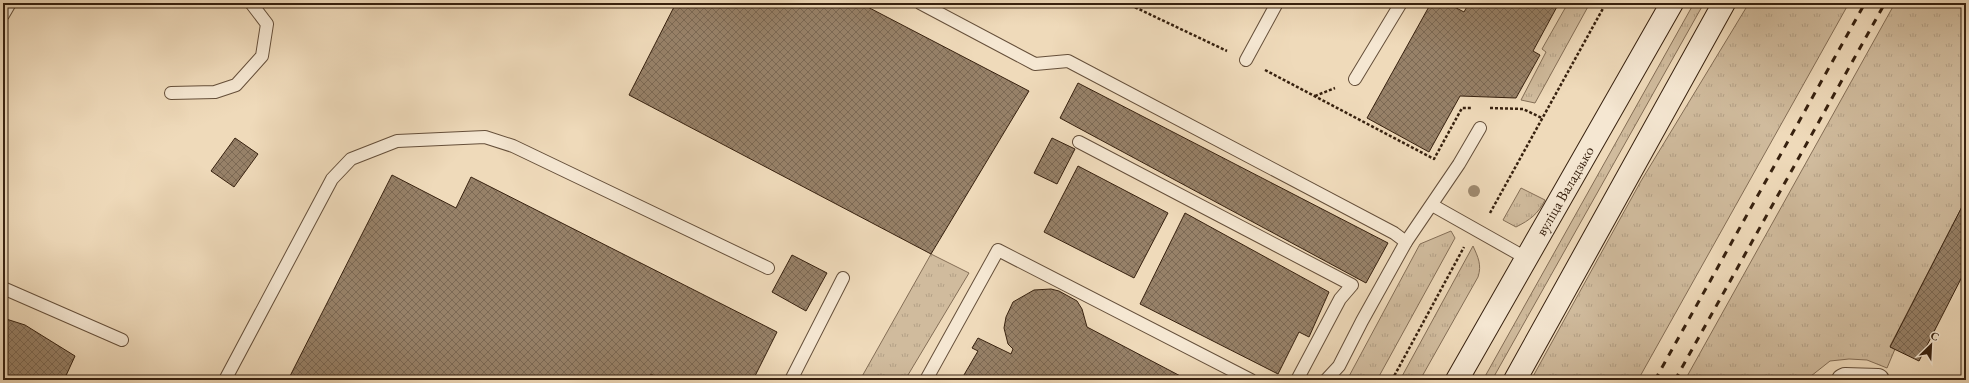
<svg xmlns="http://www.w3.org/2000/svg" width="1969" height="383" font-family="'EB Garamond',serif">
<defs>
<pattern id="grass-tufts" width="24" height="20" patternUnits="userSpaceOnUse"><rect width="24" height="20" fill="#d0bb9d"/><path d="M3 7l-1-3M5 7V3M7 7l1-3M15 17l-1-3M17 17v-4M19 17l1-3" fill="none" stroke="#b3a086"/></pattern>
<pattern id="building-cross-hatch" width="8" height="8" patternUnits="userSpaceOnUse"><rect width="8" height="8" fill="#978168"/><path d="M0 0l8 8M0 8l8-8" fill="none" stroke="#7c6954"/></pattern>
</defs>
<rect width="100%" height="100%" fill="#efdaba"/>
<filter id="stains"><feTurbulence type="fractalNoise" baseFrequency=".005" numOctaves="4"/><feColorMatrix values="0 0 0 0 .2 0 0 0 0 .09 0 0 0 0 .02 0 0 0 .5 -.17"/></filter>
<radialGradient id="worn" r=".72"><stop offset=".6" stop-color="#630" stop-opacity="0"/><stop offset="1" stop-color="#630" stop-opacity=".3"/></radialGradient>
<g fill="url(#grass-tufts)" stroke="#846e56">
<path d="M1568,3H1590L1535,103L1521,100L1546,52L1542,49Z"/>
<path d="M1694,3H1704L1492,380H1483Z"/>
<path d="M1749,3H1849L1638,380H1531L1641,181Z"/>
<path d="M1895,3H1966V199L1890,346L1895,349L1887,368L1867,360L1849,359L1830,361L1806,380H1685Z"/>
<path d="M1521,188L1545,200C1538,214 1530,220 1516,227L1503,220Z"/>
<path d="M1451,231L1455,238L1377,380H1347L1420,244Z"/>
<path d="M1473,246C1478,257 1482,265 1478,277L1420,380H1400Z"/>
<path d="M931,254L969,273L905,380H860Z"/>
</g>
<g fill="url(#building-cross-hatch)" stroke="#37210f">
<path d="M676,3H860L1029,91L931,254L629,95Z"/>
<path d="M1431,3H1447L1464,12L1469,3H1559L1533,51L1540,55L1516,98L1460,96L1429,152L1367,118Z"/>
<path d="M1078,83L1388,243L1366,283L1060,118Z"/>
<path d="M235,138L258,154L234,187L211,171Z"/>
<path d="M1052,138L1075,149L1057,184L1034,173Z"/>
<path d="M1078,166L1168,213L1134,278L1044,232Z"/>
<path d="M392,175L456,208L471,177L777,332L753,380H662L651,374L648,380H288Z"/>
<path d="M1966,199V269L1919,361L1890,347Z"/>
<path d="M1185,213L1329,292L1309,337L1299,332L1278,374L1140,304Z"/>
<path d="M792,255L827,273L806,311L772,292Z"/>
<path d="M1051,289L1059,291L1077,301L1082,309L1087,327L1188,380H961L978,351L972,348L978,338L1011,354L1013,349L1008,344L1004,328L1006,317L1013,302L1034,290Z"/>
<path d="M3,318L25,325L75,356L64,380H3Z"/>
</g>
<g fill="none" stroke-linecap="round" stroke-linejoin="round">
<g stroke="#654f3a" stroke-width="14">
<g id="service">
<path d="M920,3L1035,64L1068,61L1394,233L1406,242"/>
<path d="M3,15L10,3"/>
<path d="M1246,60L1277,3"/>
<path d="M1355,79L1401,3"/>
<path d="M171,93L215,92L236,85L262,56L267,24L251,3"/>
<path d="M1079,142L1352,285L1340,299L1297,380"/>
<path d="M1432,205L1526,258"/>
<path d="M3,288L122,340"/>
<path d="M225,380L332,179L351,159L397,141L485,137L513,146L768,268"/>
<path d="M791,380L843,278"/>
<path d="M926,380L998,250L1251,380"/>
<path d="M1326,380L1339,366L1362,321L1406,242L1459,164L1480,128"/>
</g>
</g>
<g stroke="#654f3a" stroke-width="24">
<path id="minor" d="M1843,380L1845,379L1878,380"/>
</g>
<g stroke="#37210f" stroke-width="24">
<g id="secondary">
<path d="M1457,380L1672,3"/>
<path d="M1515,380L1724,3"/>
</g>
</g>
<g stroke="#37210f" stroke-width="2.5" stroke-dasharray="3 2" stroke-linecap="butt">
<path d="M1126,3L1227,51"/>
<path d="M1265,70L1434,159L1462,108H1471"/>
<path d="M1315,96L1335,88"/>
<path d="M1490,108L1523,109L1542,118"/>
<path d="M1490,213L1606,3"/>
<path d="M1392,380L1464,247"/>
</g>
<use href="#service" stroke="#f5e7d2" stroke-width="12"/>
<use href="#minor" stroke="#f5e7d2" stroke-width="22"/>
<use href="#secondary" stroke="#f5e7d2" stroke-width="22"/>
<g stroke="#37210f" stroke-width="3" stroke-dasharray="7 7" stroke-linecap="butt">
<path d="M1655,380L1865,3"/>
<path d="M1675,380L1885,3"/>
</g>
</g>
<circle fill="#9f8a6f" cx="1474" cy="191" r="6"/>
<g text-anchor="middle" stroke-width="3" stroke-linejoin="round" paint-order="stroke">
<g font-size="15" fill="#37210f" stroke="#f5e7d2">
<text transform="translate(1565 191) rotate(-60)" y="5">вуліца Валадзько</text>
</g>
</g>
<rect width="1969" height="383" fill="none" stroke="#efdaba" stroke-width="16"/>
<rect x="4" y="4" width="1961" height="375" fill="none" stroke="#37210f" stroke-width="2"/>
<rect x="8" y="8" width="1953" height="367" fill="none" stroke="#37210f"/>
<g transform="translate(1931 345) rotate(24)" stroke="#f5e7d2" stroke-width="3" paint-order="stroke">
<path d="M0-3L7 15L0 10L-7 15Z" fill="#37210f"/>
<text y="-6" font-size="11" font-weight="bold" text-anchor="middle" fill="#37210f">С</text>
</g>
<rect width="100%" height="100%" filter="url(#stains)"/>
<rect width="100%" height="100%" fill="url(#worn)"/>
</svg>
